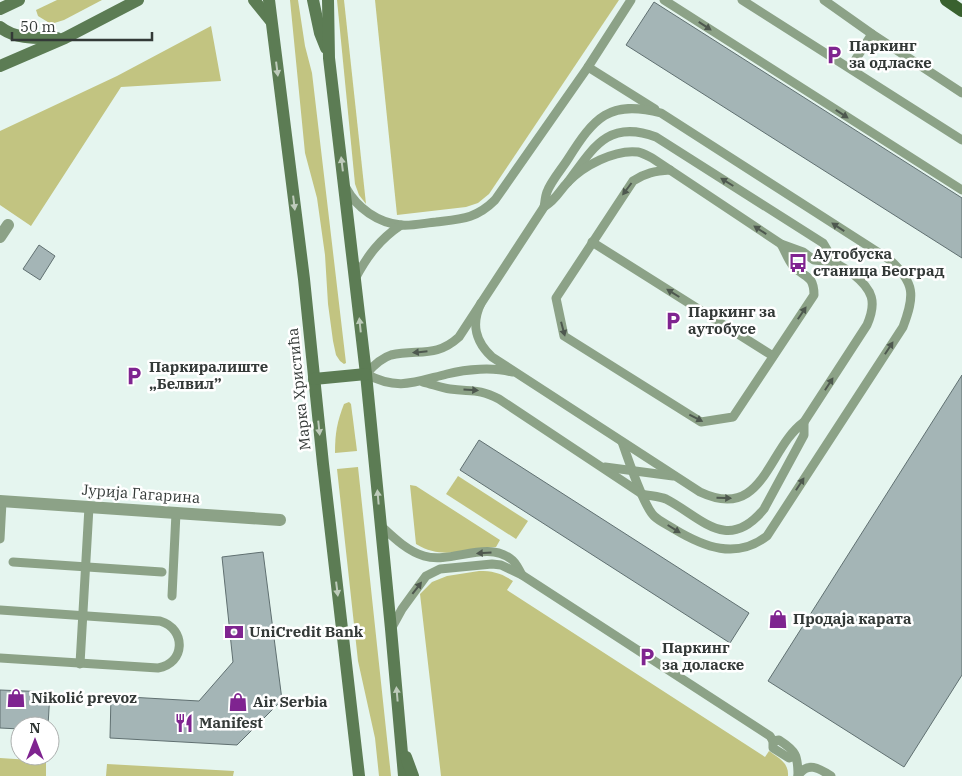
<svg xmlns="http://www.w3.org/2000/svg" width="962" height="776" font-family="'IBM Plex Serif',serif">
<rect width="100%" height="100%" fill="#e5f5ef"/>
<g fill="#c2c481">
<path d="M57,0H102L64,20L51,24L38,16L36,10Z"/>
<path d="M290,0H298L305,46L312,73L346,363L344,364L340,361L336,355L333,341L328,304L325,255L317,198L305,153Z"/>
<path d="M337,0H344L366,204L359,195L355,184Z"/>
<path d="M375,0H619L489,194L478,203L466,207L397,215Z"/>
<path d="M211,26L221,81L121,87L31,226L0,205V131L117,76Z"/>
<path d="M349,402L351,404L357,451L335,453C335,433 337,422 344,404Z"/>
<path d="M358,467L391,776H379L375,738L358,661L337,469Z"/>
<path d="M458,476L528,521L516,539L446,494Z"/>
<path d="M410,485L416,486L500,540L496,547C465,548 444,561 416,544Z"/>
<path d="M479,571C493,571 501,573 513,581L507,590L765,757L769,751C779,758 789,763 788,776H441L420,594L432,582L447,576Z"/>
<path d="M0,758L46,761V776H0Z"/>
<path d="M107,764L234,771L233,776H106Z"/>
</g>
<g fill="#a4b5b6" stroke="#607071">
<path d="M654,2L962,198V258L626,45Z"/>
<path d="M39,245L55,256L40,280L23,269Z"/>
<path d="M962,375V675L904,767L768,681Z"/>
<path d="M479,440L749,613L730,643L460,470Z"/>
<path d="M263,552L282,700L237,745L110,738L111,696L199,701L233,662L222,557Z"/>
<path d="M0,690L50,692L48,726H20V729L0,728Z"/>
</g>
<g fill="none" stroke-linecap="round" stroke-linejoin="round">
<g stroke="#8ca287" stroke-width="9">
<path d="M664,0L962,190"/>
<path d="M742,0L962,140"/>
<path d="M824,0L872,34L962,93"/>
<path d="M588,67L655,109"/>
<path d="M850,68L872,34"/>
<path d="M670,170C655,171 645,173 633,181L556,298L564,336L701,422L733,417L814,295C814,274 804,278 793,266C788,260 785,251 781,244"/>
<path d="M346,188C357,208 378,223 401,225C412,226 425,223 436,222C461,219 476,219 495,200L588,67L631,0"/>
<path d="M544,207C545,203 545,197 547,192C551,181 561,170 568,159C594,118 609,99 661,113L890,260C915,283 915,295 903,327L767,536C736,560 704,547 674,529C668,525 659,521 654,516C643,505 628,458 622,442"/>
<path d="M592,242L773,356"/>
<path d="M355,279C367,256 380,239 401,225"/>
<path d="M481,303C471,324 475,341 492,357L700,492C764,522 767,449 804,422L867,325C877,302 873,290 853,274C848,270 841,267 836,263C831,258 827,249 823,243L656,137C608,119 593,148 568,182"/>
<path d="M512,372C493,367 467,369 447,374C415,382 398,391 366,374C373,366 381,358 391,355C419,349 436,358 459,337L544,207C558,198 558,192 568,182C583,166 615,149 638,152C643,153 648,156 652,158L781,244L803,252L814,260L835,262"/>
<path d="M423,382C432,384 441,388 450,389C471,392 478,388 499,399L642,494C650,496 659,496 666,499C701,517 727,554 764,509L804,435V422"/>
<path d="M605,467L673,476"/>
<path d="M380,525C393,537 407,551 424,556C452,564 486,540 511,559C516,562 519,570 522,575"/>
<path d="M0,539L2,502"/>
<path d="M13,562L162,572"/>
<path d="M172,596L176,513"/>
<path d="M0,610L160,621C187,629 185,664 158,668L0,658"/>
<path d="M391,629L402,609L426,576L440,569L492,564L501,565L522,575L770,736L773,741V748L789,758L795,756"/>
<path d="M80,664L89,507"/>
<path d="M773,741L779,740C796,751 798,755 798,776"/>
<path d="M798,776C807,761 819,768 831,776"/>
</g>
<g stroke="#8ca287" stroke-width="12">
<path d="M0,237L8,225"/>
<path d="M0,501L280,520"/>
</g>
<g stroke="#5c7c54" stroke-width="12">
<path d="M254,0L271,21"/>
<path d="M269,0L304,279L323,464L359,776"/>
<path d="M313,0L320,33L326,48"/>
<path d="M328,0L329,58L366,374L391,629L404,776"/>
<path d="M0,9L19,0"/>
<path d="M0,27C16,40 38,38 57,38"/>
<path d="M0,66L65,38L138,0"/>
<path d="M314,379L366,374"/>
<path d="M406,757L413,776"/>
</g>
<path stroke="#39612f" stroke-width="12" d="M946,0L962,11"/>
</g>
<defs><path id="oneway-solid" d="M-6-.8H1V-3.2L6.5 0L1 3.2V.8H-6Z" transform="scale(1.25)"/></defs>
<g fill="#4e584f">
<use href="#oneway-solid" transform="translate(705 26) rotate(33)"/>
<use href="#oneway-solid" transform="translate(842 114) rotate(33)"/>
<use href="#oneway-solid" transform="translate(727 182) rotate(-148)"/>
<use href="#oneway-solid" transform="translate(627 189) rotate(127)"/>
<use href="#oneway-solid" transform="translate(838 227) rotate(-147)"/>
<use href="#oneway-solid" transform="translate(760 230) rotate(-147)"/>
<use href="#oneway-solid" transform="translate(673 293) rotate(-148)"/>
<use href="#oneway-solid" transform="translate(802 313) rotate(-56)"/>
<use href="#oneway-solid" transform="translate(563 329) rotate(75)"/>
<use href="#oneway-solid" transform="translate(889 348) rotate(-57)"/>
<use href="#oneway-solid" transform="translate(420 352) rotate(174)"/>
<use href="#oneway-solid" transform="translate(829 384) rotate(-57)"/>
<use href="#oneway-solid" transform="translate(471 390) rotate(3)"/>
<use href="#oneway-solid" transform="translate(696 418) rotate(27)"/>
<use href="#oneway-solid" transform="translate(800 484) rotate(-57)"/>
<use href="#oneway-solid" transform="translate(724 498) rotate(2)"/>
<use href="#oneway-solid" transform="translate(674 529) rotate(32)"/>
<use href="#oneway-solid" transform="translate(484 553) rotate(177)"/>
<use href="#oneway-solid" transform="translate(417 588) rotate(-52)"/>
</g>
<g fill="#becbbb">
<use href="#oneway-solid" transform="translate(277 69) rotate(83)"/>
<use href="#oneway-solid" transform="translate(342 164) rotate(-97)"/>
<use href="#oneway-solid" transform="translate(294 203) rotate(83)"/>
<use href="#oneway-solid" transform="translate(360 325) rotate(-96)"/>
<use href="#oneway-solid" transform="translate(319 428) rotate(84)"/>
<use href="#oneway-solid" transform="translate(378 497) rotate(-95)"/>
<use href="#oneway-solid" transform="translate(337 589) rotate(83)"/>
<use href="#oneway-solid" transform="translate(397 694) rotate(-95)"/>
</g>
<defs>
<g id="parking-bare" transform="scale(1.5)"><path d="M-3.5-5.5H1a3.5 3.5 0 0 1 0 7H-1V5.5H-3.5ZM-1-3.4V-.6H.8a1.4 1.4 0 0 0 0-2.8Z" fill="#7f2490" stroke="#fff" stroke-width="2.5" paint-order="stroke"/></g>
<g id="bus-bare" transform="scale(1.5)"><path d="M-5-6H5V4H4V6H2V4H-2V6H-4V4H-5ZM-3.5-4V0h7V-4ZM-3.5 1.2v1.5H-2V1.2ZM2 1.2v1.5H3.5V1.2Z" fill="#7f2490" stroke="#fff" stroke-width="2.5" paint-order="stroke"/></g>
<g id="shop-bare" transform="scale(1.5)"><path d="M-5-2.5h2.3a2.7 3.5 0 0 1 5.4 0H5L5.5 6h-11ZM-1.5-2.5h3a1.5 2.3 0 0 0-3 0Z" fill="#7f2490" stroke="#fff" stroke-width="2.5" paint-order="stroke"/></g>
<g id="bank-bare" transform="scale(1.5)"><path d="M-6-4H6V4H-6ZM0-2.3a2.3 2.3 0 1 0 0 4.6a2.3 2.3 0 1 0 0-4.6Z" fill="#7f2490" stroke="#fff" stroke-width="2.5" paint-order="stroke"/></g>
<g id="restaurant-bare" transform="scale(1.5)"><path d="M-5-6h1v4h1v-4h1v4h1v-4h1v5L-1.5 .5V6h-2V.5L-5-1ZM5-6V6H3V1.5H1.5Q1.5-4 5-6Z" fill="#7f2490" stroke="#fff" stroke-width="2.5" paint-order="stroke"/></g>
</defs>
<g fill-rule="evenodd">
<use href="#parking-bare" x="834" y="55"/>
<use href="#bus-bare" x="798" y="263"/>
<use href="#parking-bare" x="673" y="321"/>
<use href="#parking-bare" x="134" y="376"/>
<use href="#shop-bare" x="778" y="619"/>
<use href="#bank-bare" x="234" y="632"/>
<use href="#parking-bare" x="647" y="657"/>
<use href="#shop-bare" x="16" y="698"/>
<use href="#shop-bare" x="238" y="702"/>
<use href="#restaurant-bare" x="184" y="723"/>
</g>
<g text-anchor="middle" stroke-width="5" stroke-linejoin="round" paint-order="stroke">
<g font-size="15" font-weight="bold" fill="#333937" stroke="#fff" text-anchor="start">
<text x="849" y="51">Паркинг<tspan x="849" dy="17">за одласке</tspan></text>
<text x="813" y="259">Аутобуска<tspan x="813" dy="17">станица Београд</tspan></text>
<text x="688" y="317">Паркинг за<tspan x="688" dy="17">аутобусе</tspan></text>
<text x="149" y="372">Паркиралиште<tspan x="149" dy="17">„Белвил”</tspan></text>
<text x="793" y="624">Продаја карата</text>
<text x="249" y="637">UniCredit Bank</text>
<text x="662" y="653">Паркинг<tspan x="662" dy="17">за доласке</tspan></text>
<text x="31" y="703">Nikolić prevoz</text>
<text x="253" y="707">Air Serbia</text>
<text x="199" y="728">Manifest</text>
</g>
<g font-size="15" fill="#333937" stroke="#fff">
<text transform="translate(299 389) rotate(-96)" y="5">Марка Христића</text>
<text transform="translate(141 494) rotate(4)" y="5">Јурија Гагарина</text>
</g>
</g>
<g transform="translate(35 741)"><circle r="24" fill="#ffffff" stroke="#adb0af"/>
<path d="M0-4L9 19L0 12L-9 19Z" fill="#7f2490"/>
<text y="-8" font-size="14" font-weight="bold" text-anchor="middle" fill="#333937">N</text>
</g>
<path d="M12 32v8h140v-8" fill="none" stroke="#333937" stroke-width="2.5"/>
<text x="20" y="32" font-size="15" fill="#333937" stroke="#ffffff" stroke-width="4" paint-order="stroke">50 m</text>
</svg>
